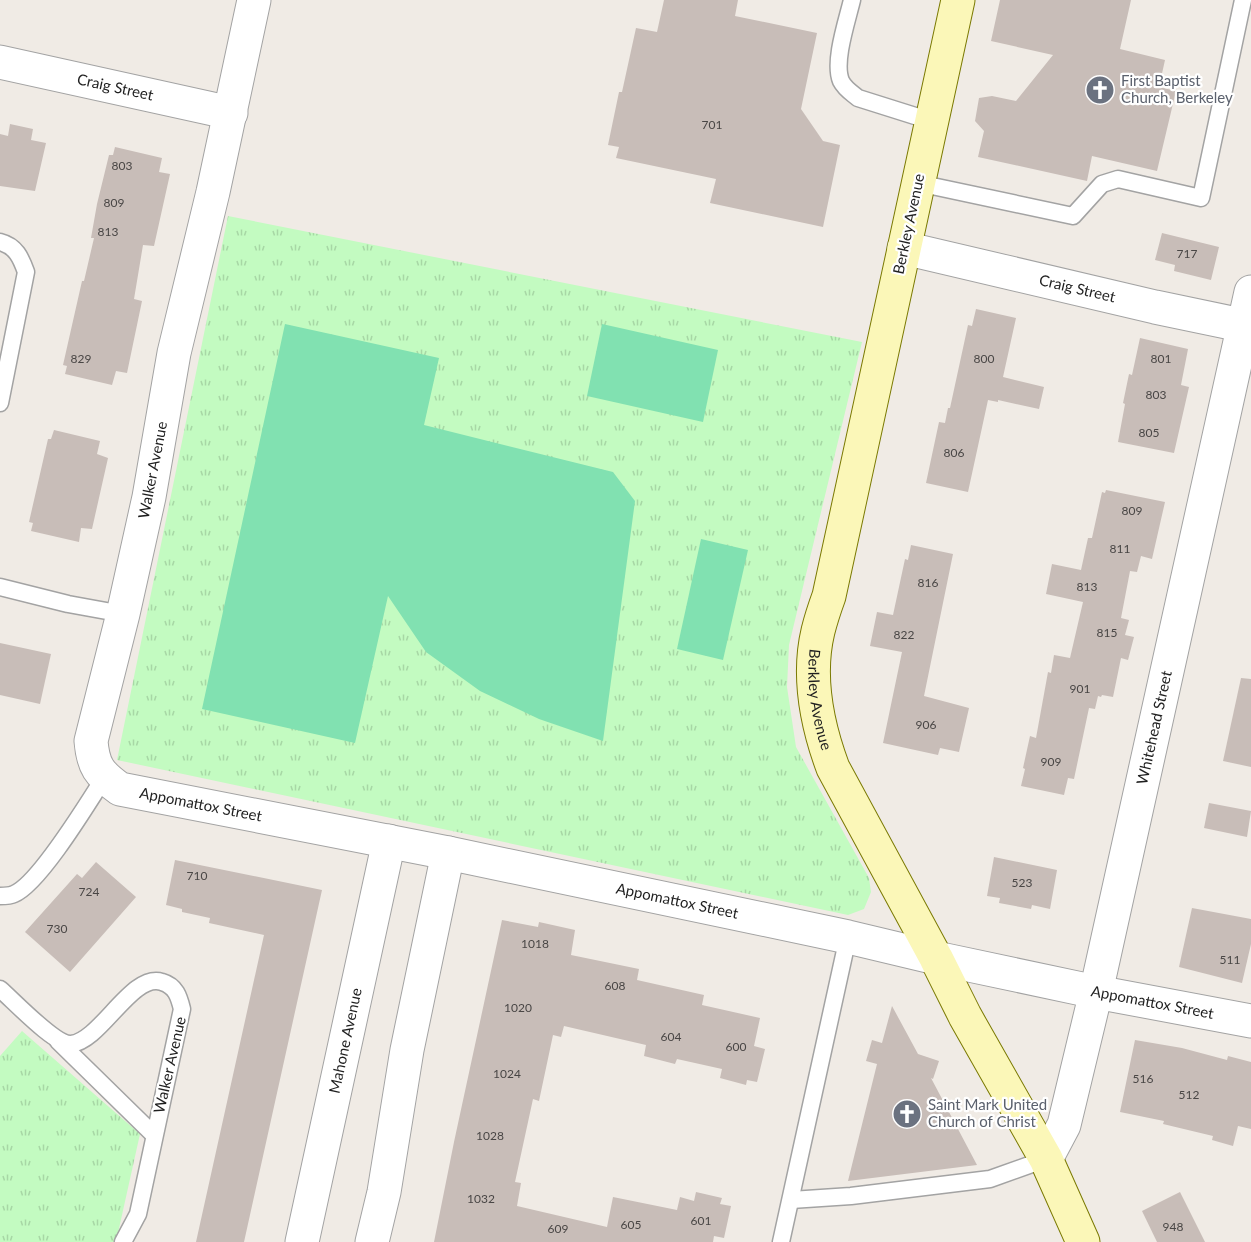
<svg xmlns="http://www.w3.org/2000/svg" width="1251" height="1242" font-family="Lato,sans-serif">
<defs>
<pattern id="park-tufts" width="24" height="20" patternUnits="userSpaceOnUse" patternTransform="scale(1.5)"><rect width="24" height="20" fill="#c3fbc1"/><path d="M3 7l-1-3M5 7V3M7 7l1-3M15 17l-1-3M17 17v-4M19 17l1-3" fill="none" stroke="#a7d7a5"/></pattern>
</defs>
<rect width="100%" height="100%" fill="#f0ebe5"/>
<g fill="url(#park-tufts)">
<path d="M228,216L862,342L789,645L787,687L796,747L869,878L871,892L864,909L848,915L117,760Z"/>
<path d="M22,1031L140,1134L116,1242H0V1056Z"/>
</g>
<g fill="#81e1b1">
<path d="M285,324L439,358L424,425L613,472L635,501L603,741L539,719L480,691L426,652L388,596L355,743L202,709Z"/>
<path d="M602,324L718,350L703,422L587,396Z"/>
<path d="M701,539L748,550L723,660L677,649Z"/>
</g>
<g fill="#c8bdb8">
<path d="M664,0H738L735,16L817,33L801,109L823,141L840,145L823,227L710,203L716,179L616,158L619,147L608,145L619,92H622L636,28L657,32Z"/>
<path d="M1000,0H1131L1120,49L1165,60L1159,87L1176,91L1157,171L1092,156L1087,181L978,157L984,131L975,121L979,98L992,96L1016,101L1053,55L991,41Z"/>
<path d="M10,124L33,129L31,140L46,143L35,191L0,186V134L8,136Z"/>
<path d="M115,147L162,158L159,172L170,174L154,246L143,245L134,299L142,301L127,373L116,371L112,385L65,374L67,366L63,365L82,281H84L94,238H91L97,204L109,155H113Z"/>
<path d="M1162,233L1219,247L1211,280L1174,271L1175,265L1155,260Z"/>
<path d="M976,309L1016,318L1003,377L1044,387L1039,409L998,400V402L988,400L968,492L926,483L939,422L945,423L948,408H950L968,325L972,326Z"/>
<path d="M1140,338L1188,349L1181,385L1189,387L1174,453L1118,442L1125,404L1123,403L1129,374L1132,375Z"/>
<path d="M54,430L100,441L97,454L108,458L92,529L81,528L79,542L31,531L33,523L29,522L48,439H51Z"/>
<path d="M1106,490L1165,502L1152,559L1141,556L1137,572L1130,571L1121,618L1129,620L1125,635L1134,637L1128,660L1121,658L1113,697L1102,695L1101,697L1098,696L1095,709L1089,708L1074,779L1068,778L1064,795L1021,786L1025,769L1023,768L1030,736L1036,738L1048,672L1051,673L1054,655L1070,658L1083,602L1046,594L1052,564L1081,570L1088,538H1092L1102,492L1105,493Z"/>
<path d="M911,545L953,554L924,696L969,708L959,752L940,748L938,755L883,743L902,652L870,646L877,612L893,615L905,559L908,560Z"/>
<path d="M0,643L51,654L40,704L0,695Z"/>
<path d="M1241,678L1251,679V767L1223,761Z"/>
<path d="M1209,803L1251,811L1247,837L1204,828Z"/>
<path d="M994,857L1057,870L1050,909L1032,905L1031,909L999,903L1000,898L987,896Z"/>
<path d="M175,860L322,890L244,1242H196L264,935L209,923L210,918L182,912V909L166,905Z"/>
<path d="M96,862L136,897L70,972L25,932L77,874L82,878Z"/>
<path d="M1192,908L1251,919V944L1242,983L1179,967Z"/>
<path d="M502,920L538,927L539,922L575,930L571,955L639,969L637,980L704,995L702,1005L760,1018L754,1046L765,1049L757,1082L747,1080L746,1085L720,1078L722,1069L677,1059L675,1064L644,1056L646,1045L564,1026L561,1037L553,1035L539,1101L533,1099L515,1182L521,1183L517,1206L607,1227L613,1197L677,1210L680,1197L694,1201L696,1192L722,1198L720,1204L731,1206L724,1238L714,1236L713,1242H434L454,1142Z"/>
<path d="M892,1006L918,1054L939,1061L933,1079L931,1078L977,1165L848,1181L877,1064L866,1061L872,1040L882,1043Z"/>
<path d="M1135,1040L1182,1048L1227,1060L1228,1056L1251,1062V1129L1238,1126L1233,1146L1212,1140L1213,1136L1163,1124L1164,1121L1120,1112Z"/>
<path d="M1180,1192L1205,1242H1157L1142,1211Z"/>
</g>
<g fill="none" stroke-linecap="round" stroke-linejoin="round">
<g stroke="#a3a3a3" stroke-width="19">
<g id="lane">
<path d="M852,0C847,21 833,62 841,81C845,89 852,93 858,98L931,121"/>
<path d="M918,183L1073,216L1102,184L1118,179L1201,198L1243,0"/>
<path d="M0,242C16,246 21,258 26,272L0,403"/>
<path d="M0,587L68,604L123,614"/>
<path d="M0,896C4,896 10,896 14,894C39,884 88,803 104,778"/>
<path d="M0,989C14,1001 55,1045 71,1044C101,1041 132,972 162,982C176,986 179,997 182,1009L138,1214L123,1242"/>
<path d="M58,1041L154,1135"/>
<path d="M791,1200L851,1196L990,1179L1046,1159"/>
<path d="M781,1242L848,937"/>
</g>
</g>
<g stroke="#a3a3a3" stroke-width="35">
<g id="street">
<path id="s1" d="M254,0L213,192L174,353L149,497L123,614L91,741C93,766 99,774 120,789L448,853L848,937L936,958L1096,992L1251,1021"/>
<path id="s2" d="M0,62L231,113"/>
<path id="s3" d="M904,248L1155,307L1251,327"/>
<path id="s4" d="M1046,1159L1064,1125L1096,992L1251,292"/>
<path id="s5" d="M302,1242L389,841"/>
<path d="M372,1242L384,1192L407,1050L448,853"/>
</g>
</g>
<g stroke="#7a7902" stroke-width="35">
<g id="secondary">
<path id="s6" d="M958,0L829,596C825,607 821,619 818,631C807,677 817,725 833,768L936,958L965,1016L1046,1159L1083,1242"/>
</g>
</g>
<use href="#lane" stroke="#fff" stroke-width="16"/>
<use href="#street" stroke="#fff" stroke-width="33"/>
<use href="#secondary" stroke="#fbf7b8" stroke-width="33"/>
</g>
<defs>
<g id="church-disc" transform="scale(1.5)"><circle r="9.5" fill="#6b7280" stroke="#fff"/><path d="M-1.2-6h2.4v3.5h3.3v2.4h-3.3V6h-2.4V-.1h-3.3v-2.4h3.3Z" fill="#fff"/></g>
</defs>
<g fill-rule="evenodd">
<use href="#church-disc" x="1100" y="90"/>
<use href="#church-disc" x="907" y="1114"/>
</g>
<g text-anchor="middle" stroke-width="4.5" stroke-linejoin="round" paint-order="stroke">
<g font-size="12" fill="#494645">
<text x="712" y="129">701</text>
<text x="122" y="170">803</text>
<text x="114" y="207">809</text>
<text x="108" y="236">813</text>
<text x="1187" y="258">717</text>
<text x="81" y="363">829</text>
<text x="984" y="363">800</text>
<text x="1161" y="363">801</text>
<text x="1156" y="399">803</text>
<text x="1149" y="437">805</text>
<text x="954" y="457">806</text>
<text x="1132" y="515">809</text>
<text x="1120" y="553">811</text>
<text x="928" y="587">816</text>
<text x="1087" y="591">813</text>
<text x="1107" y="637">815</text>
<text x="904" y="639">822</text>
<text x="1080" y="693">901</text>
<text x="926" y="729">906</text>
<text x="1051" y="766">909</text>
<text x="197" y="880">710</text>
<text x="1022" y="887">523</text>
<text x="89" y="896">724</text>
<text x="57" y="933">730</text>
<text x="535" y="948">1018</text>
<text x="1230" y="964">511</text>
<text x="615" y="990">608</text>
<text x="518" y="1012">1020</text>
<text x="671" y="1041">604</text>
<text x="736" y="1051">600</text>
<text x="507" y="1078">1024</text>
<text x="1143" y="1083">516</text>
<text x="1189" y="1099">512</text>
<text x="490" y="1140">1028</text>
<text x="481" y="1203">1032</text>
<text x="701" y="1225">601</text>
<text x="631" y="1229">605</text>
<text x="1173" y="1231">948</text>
<text x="558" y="1233">609</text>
</g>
<g font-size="15" fill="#5b616d" stroke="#fff" text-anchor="start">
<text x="1121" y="86">First Baptist<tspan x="1121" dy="17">Church, Berkeley</tspan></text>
<text x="928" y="1110">Saint Mark United<tspan x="928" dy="17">Church of Christ</tspan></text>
</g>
<g font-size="15" fill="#1f1f1f" stroke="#fff">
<text dy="5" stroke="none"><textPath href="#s2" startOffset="118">Craig Street</textPath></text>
<text transform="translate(909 224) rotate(-78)" y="5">Berkley Avenue</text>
<text dy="5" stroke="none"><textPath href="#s3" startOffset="178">Craig Street</textPath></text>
<text transform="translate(153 470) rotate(-79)" y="5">Walker Avenue</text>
<text dy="5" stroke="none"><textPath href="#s6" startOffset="716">Berkley Avenue</textPath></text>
<text dy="5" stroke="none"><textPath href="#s4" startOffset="446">Whitehead Street</textPath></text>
<text dy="5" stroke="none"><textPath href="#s1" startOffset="900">Appomattox Street</textPath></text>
<text dy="5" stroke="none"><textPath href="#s1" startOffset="1386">Appomattox Street</textPath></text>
<text dy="5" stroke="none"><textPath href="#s1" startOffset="1872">Appomattox Street</textPath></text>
<text dy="5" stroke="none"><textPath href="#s5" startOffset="206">Mahone Avenue</textPath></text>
<text transform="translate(170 1065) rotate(-77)" y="5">Walker Avenue</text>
</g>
</g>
</svg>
